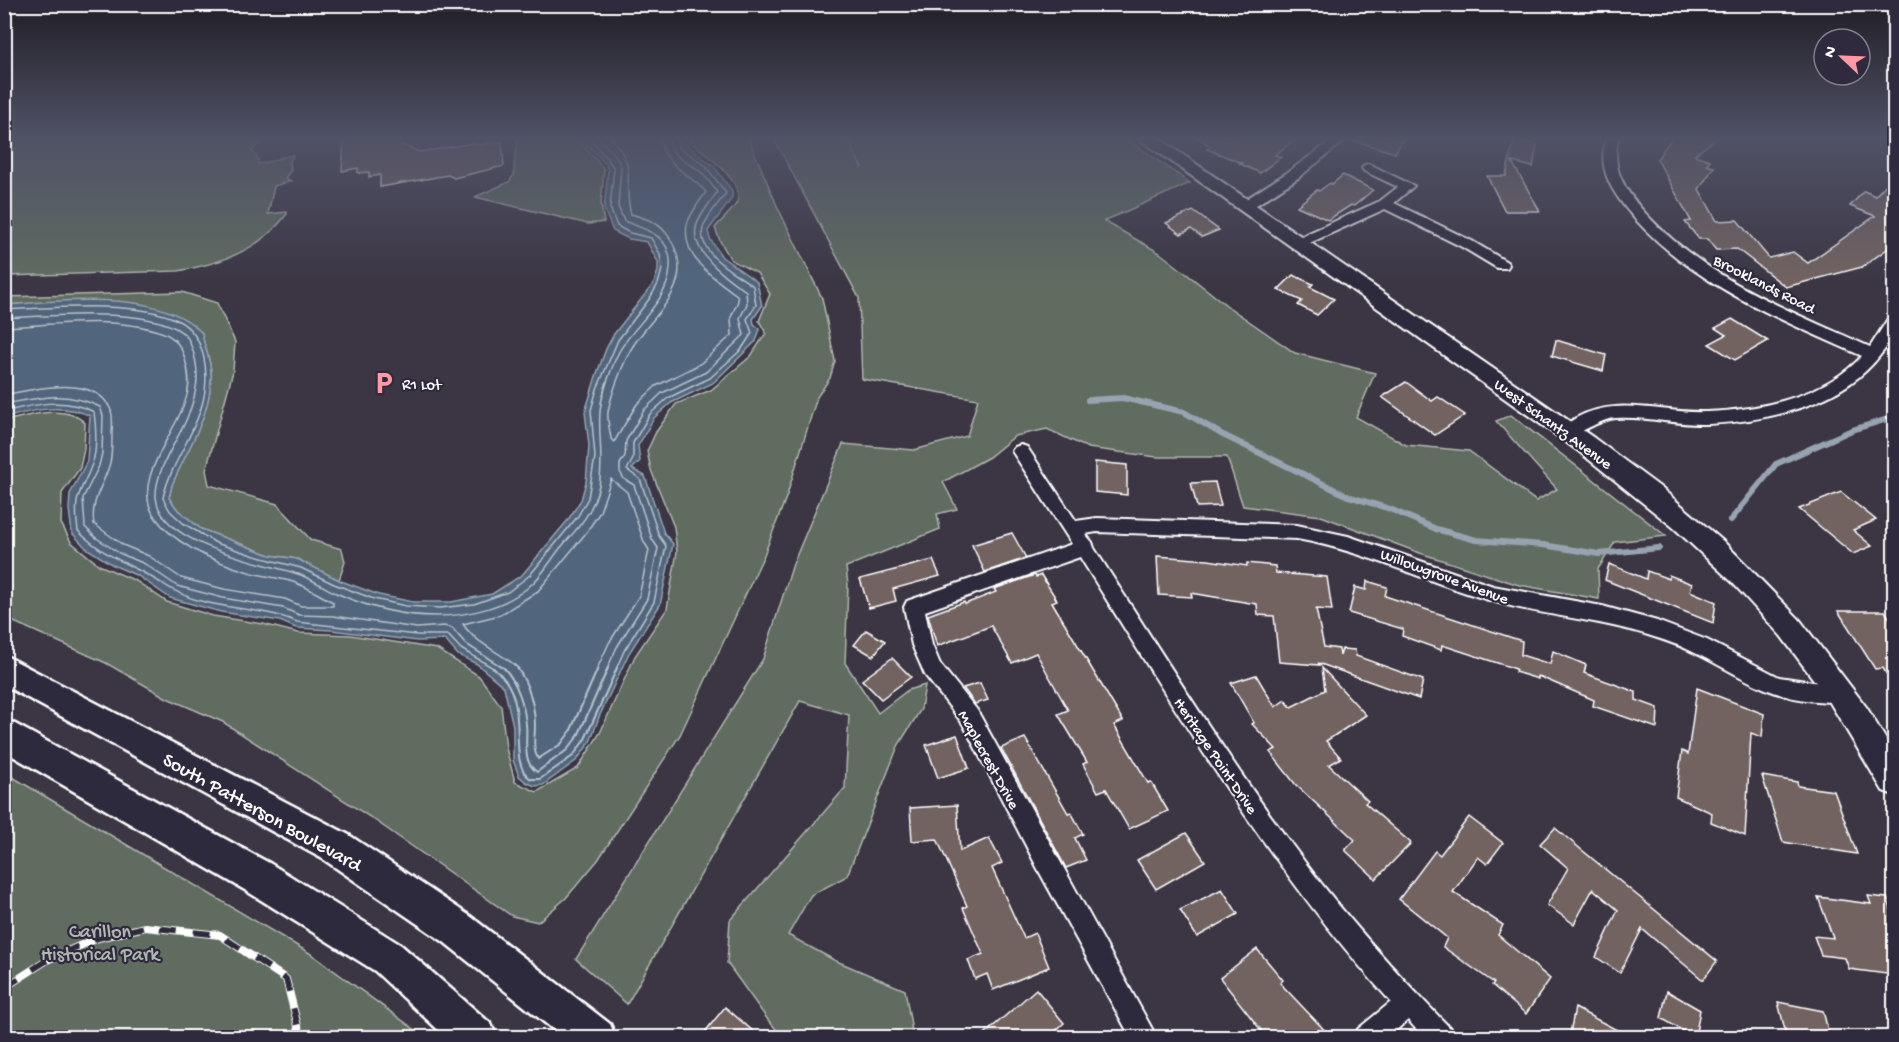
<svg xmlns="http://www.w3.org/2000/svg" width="1899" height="1042" font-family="'Gochi Hand',sans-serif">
<rect width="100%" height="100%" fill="#3c3644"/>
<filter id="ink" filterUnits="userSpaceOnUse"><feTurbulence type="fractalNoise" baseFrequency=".0167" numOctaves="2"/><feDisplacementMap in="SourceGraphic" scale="12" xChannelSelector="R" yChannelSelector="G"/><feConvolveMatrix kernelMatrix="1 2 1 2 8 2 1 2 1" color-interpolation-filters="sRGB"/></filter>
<g filter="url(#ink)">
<g fill="#616c60" stroke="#b0b6b0" stroke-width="1.5">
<path d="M4,137H265L252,151L258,159V164C271,163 280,156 293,155L290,161L291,170L285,178L291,181L274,186L268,214L287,212V214C259,251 222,263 178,271L5,276Z"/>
<path d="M518,137H582L580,142L604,169L601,205L604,222L588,224L475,197L509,182L514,175C513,159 517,152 518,137Z"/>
<path d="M691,137H748L778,208L822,298L835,361L830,378L817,397L787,495L764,555L680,735L598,860L566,898L538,922L512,916L370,817L223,722L167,698L106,663L5,618V421C28,416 66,403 85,423L84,449L80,468L62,493L61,523L71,542L99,565L136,581L167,602L213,616L263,624L298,633L350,635L437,649L479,676L501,706L506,748L515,782L537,792L578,768L600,733L635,656L667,609L677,552L674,527L651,470L647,451L656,432L676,404L711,390L751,356L766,333L759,321L770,294L757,273L731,260L720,241L715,228C721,220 733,211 737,202C745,181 703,152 689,140Z"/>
<path d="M773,137H846L862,168L847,137H1124L1190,183L1104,221L1160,253L1230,308L1295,353L1375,373L1356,417L1406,445L1469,451L1536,501L1557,489L1496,421L1511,415L1666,536L1615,542L1598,569L1599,599L1519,585L1420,553L1321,516L1243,506L1227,457H1157L1088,448L1047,429L1015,436L989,457L943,482L957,509L937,514L940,529L846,567L848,585L845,663L878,713L908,690L925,685L921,709L898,746L847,876L811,895L788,935L834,960L905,990L913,1037H783L768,1020L727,963L730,920L845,788L849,715L800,701L627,1004L576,959L763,659L793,564L843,444L914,450L967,436L978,399L862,379L859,298Z"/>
<path d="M182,292L217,303L235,342L233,371L206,470L209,485L277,504L311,540L342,549L345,562L339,580L297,559L270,555L201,529L178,510L169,498L172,485C187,449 211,415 211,374C211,359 204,348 202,333L141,305L76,301L5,305V297Z"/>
<path d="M4,772L311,954L425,1037H5Z"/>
</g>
<path fill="#51667d" stroke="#97a3b1" stroke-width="1.5" d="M585,137H683L682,142L714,166L732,191V198L708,231L710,239L722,257L757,282L762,306L753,319L754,324L760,329L756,341L713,383L671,403L654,418L638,446L640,461L632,469L645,476L664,533L673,544L660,605L629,653L599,717L590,742L577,760L543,785L535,786L526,782L519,776L513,760V726L504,687L477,664L458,655L445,640L417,641L331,630L296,628L280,621L221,612L170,598L138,576L113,565L86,548L72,533L69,509L70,494L87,461L90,416C64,403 32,410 5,418V305C61,301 161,288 202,333C204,348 211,359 211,374C212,414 187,449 172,485L169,498L178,510L201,529L270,555L297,559L341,581L379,595L413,602H451L492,594L522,575L568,520L581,500L586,482L589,446L585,412L597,373L606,349L614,334L654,283L658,271V262L647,242L629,239L613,231L604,209L608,170L606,164L584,142Z"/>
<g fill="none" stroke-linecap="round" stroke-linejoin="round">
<g stroke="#b9c2cb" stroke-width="1.5">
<path d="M610,137C641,172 621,177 631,214C652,220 663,224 673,244C697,293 643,319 626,359C619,375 611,395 608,412C607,420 610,431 611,439L614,442L637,404L656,386L700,364L732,335L731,317L738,301L737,295C715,279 681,258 687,225C689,215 700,201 706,192C689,173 662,165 660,137"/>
<path d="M4,310C49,308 137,300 177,320C207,335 210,376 202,405C193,438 170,465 163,498L170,511L183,523L216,543L255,556L301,568L334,584L374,599L406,606L440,608L474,604L508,592L530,575L578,516L588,498L595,457L591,410L597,389L618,340L650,298L658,284L662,269L660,254L651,238L630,233L617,226L610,208L614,168L590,137"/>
<path d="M4,318C44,316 161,305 187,337C190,341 190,344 192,348C201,373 197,394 187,418C177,442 155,470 156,497C160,546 262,562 298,574C312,579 323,587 336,593C367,607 403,616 436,616C469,616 507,607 532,584C544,573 552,558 562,546C579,527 594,511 599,485C604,460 598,437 600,412C601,395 609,376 615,360C628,328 669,304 670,267C672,236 648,230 624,221L618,206L621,166L616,156L597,137"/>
<path d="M4,327C55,325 109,316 158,331C173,335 181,344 185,359C188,370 190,379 188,390C182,429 128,479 155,517C176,547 218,563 252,573C267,577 282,578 296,583C309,588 321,596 333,602V606H301L285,599L224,589L181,578L149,556L123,545L94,524C90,500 104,485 110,463C112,454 112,445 112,435C112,427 114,416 110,408C94,374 33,389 4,395"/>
<path d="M4,404C40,398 65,390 100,407L103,416L102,453L99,466L83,498L85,527L95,537L119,553L145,564L177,586L223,598L283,608L299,615L333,616L417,628L444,626L452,628L466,644L505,669"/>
<path d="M4,412C35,404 65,397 94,412C96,428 98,449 92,464C80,497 73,492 78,531C97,550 117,559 140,571C160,581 175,594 197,600C230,610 265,608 297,622L417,635H448L461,649L495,669"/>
<path d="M519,669C502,652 476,645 463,624L500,615L538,591L586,533L600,512L611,479L627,492L644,542L649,550L639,596L609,643L597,669"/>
<path d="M607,669L617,647L647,599L658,548L652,539L634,485L624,479L620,472V464L625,456L626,441L644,410L662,393L706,372L744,335L740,318L747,304L746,291C728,279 687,250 697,224C701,213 711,202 717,192C712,185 707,178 701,172C688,161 669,158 669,137"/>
<path d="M616,669L624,651L654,602L666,546L659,536L640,479L627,470L633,459V443L650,414L668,398L710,378L741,350L752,333L747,319L756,305L753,286C736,273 697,255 703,228C706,217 719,203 726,193L705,165L678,147L677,137"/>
</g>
<g stroke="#b9c2cb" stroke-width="2">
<path d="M493,668C536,699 503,761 531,779H540L573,756L585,739L617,668"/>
<path d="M504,668C517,682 524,704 526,724C528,741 521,761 537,772L567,750L578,736L608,668"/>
<path d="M517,668C529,684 535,707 535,726C535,738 532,748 538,759L561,744L570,732L598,668"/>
</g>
<g stroke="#97a3b1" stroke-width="6">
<path d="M1088,400L1123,398L1184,412L1221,434L1348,496L1390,509L1436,529L1476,540L1543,545L1599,554L1659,548"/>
<path d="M1730,521L1776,464L1852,430L1894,417"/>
</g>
</g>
<g fill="#726460" stroke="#fff" stroke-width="1.5">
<path d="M344,136H401V145L420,152L473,143L480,145L502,142L504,166L454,178L448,175L380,187V175L369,177V172L358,173V168L342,171Z"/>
<path d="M1195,136H1299L1275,155L1281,157L1260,173L1240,164L1242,163L1207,149L1211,146Z"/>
<path d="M1353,136H1405L1395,153L1352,140Z"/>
<path d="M1673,136H1720L1694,155L1710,160L1706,165L1714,167L1699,189L1717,221L1737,220L1769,258L1793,252L1808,263L1875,216L1850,206L1864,191L1875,196L1894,176V244L1862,267L1786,287L1737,249L1716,250L1707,239H1699L1685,222L1691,221L1657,159Z"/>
<path d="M1514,139L1537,144L1533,167L1512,162L1540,211H1505L1487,176H1506Z"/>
<path d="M1343,175L1373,190L1354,206L1351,205L1328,220L1297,206L1317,190L1319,191L1330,183L1332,184Z"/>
<path d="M1193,211L1219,230L1202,237L1191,229L1181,234L1166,223Z"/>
<path d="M1293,275L1313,284L1310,287L1334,299L1317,315L1298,305L1302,301L1278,290Z"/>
<path d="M1732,319L1768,341L1735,360L1709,344L1726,335L1715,328Z"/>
<path d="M1556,340L1606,355L1603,371L1552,356Z"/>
<path d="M1406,382L1432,401L1438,397L1465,415L1435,435L1382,397Z"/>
<path d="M1095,462L1127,465V495L1095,492Z"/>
<path d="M1215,482L1221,506L1197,507L1191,483Z"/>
<path d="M1841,492L1876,520L1853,530L1872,546L1853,554L1799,509Z"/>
<path d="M1012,533L1026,558L985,572L972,545Z"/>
<path d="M1157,556L1208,560L1247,566V563L1275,566L1276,573L1327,577L1332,610L1316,609L1324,647L1339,649L1340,656L1342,649L1355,650L1356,656L1423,680L1419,699L1318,663L1320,665L1279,662L1274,616L1258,615L1257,604L1250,603L1191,593L1192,597L1159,595Z"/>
<path d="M933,560L940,576L893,589L896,601L869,608L860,579Z"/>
<path d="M1609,564L1646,579L1647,571L1669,579V575L1692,584L1690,591L1716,602L1713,623L1605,580Z"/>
<path d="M1035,575L1036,577L1041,575L1057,600L1052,602L1123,721L1114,725L1148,783L1151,782L1168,811L1129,829L1106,789L1098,792L1083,764L1087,762L1058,714L1068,710L1036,653L1012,663L991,626L937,646L928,615L964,602L965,604L996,592L994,589Z"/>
<path d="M1367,581L1387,587L1385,596L1522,641L1521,655L1550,664L1553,651L1586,665L1584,673L1636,692V700L1658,708L1657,728L1593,706L1594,700L1538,676V679L1515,672L1516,669L1442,645L1441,650L1402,636L1403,629L1349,613L1355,587L1366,590Z"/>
<path d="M1838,611H1885L1894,625V687L1883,668L1875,669Z"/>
<path d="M866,630L885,641L873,656L854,645Z"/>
<path d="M892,658L911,677L881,699L862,680Z"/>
<path d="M1322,668L1366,715L1326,741L1341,758L1329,765L1368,801L1365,803L1411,843L1376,879L1345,850L1355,840L1296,785L1270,752L1276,749L1252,724L1254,723L1231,683L1256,675L1275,707L1285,700L1291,707L1325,690Z"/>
<path d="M980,683L988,700L975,704L963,688Z"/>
<path d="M1697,688L1764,714L1762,737L1751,733L1745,836L1711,822L1712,813L1676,797L1682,751L1688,754Z"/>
<path d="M957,735L969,768L938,778L926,745Z"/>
<path d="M1025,738L1068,813L1071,812L1083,834L1075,838L1086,860L1066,868L1001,748Z"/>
<path d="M1762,776L1797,782L1798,786L1834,791L1857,854L1783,842Z"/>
<path d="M957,805L960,851L989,838L1002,863L992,868L1024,938L1035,933L1049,967L993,990L987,974L975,979L968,960L983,954L963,908L967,906L937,839L912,841L910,808Z"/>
<path d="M1469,817L1503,843L1487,864L1478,857L1453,892L1503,925L1498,935L1550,979L1526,1014L1492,985L1494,983L1443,947L1447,938L1399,899L1435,851L1440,855Z"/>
<path d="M1555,828L1717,961L1703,980L1642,929L1620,973L1596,957L1618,910L1593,889L1574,924L1547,905L1568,868L1540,844Z"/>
<path d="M1186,833L1205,861L1156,889L1137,860Z"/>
<path d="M1222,889L1238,914L1197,937L1180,910Z"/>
<path d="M1868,896L1887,898L1894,916V975L1849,969L1845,958L1821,955L1814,936L1833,938L1818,897L1871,904Z"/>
<path d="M1257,949L1283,980L1280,983L1332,1038H1267L1220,978Z"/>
<path d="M1036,989L1064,1023L1048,1038H980Z"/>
<path d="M1667,991L1700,1010L1695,1038L1661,1018Z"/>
<path d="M1778,1002L1823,1011L1830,1038H1787Z"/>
<path d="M725,1007L761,1038H700Z"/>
<path d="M1575,1008L1632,1038H1569Z"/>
</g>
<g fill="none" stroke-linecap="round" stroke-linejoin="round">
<g stroke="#fff" stroke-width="4">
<g id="minor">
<path d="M1336,137H1349L1298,178L1250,209H1240L1238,206L1240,203L1288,172Z"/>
<path d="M1607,137H1619C1609,168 1626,192 1646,214C1707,280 1790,311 1870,347L1889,317L1894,316C1894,322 1896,329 1894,334C1892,341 1886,348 1881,354C1843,405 1768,421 1708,424C1677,425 1647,416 1616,418C1597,419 1574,440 1561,436L1559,432C1562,425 1570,422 1576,418C1617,395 1663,414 1707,412C1760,410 1824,397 1862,356C1780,319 1697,287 1635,219C1614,195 1595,169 1607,137Z"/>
<path d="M1369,164L1414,186L1394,203L1472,241L1507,262L1509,265L1507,268H1497L1462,247L1385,209L1303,246H1293L1291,243L1293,240L1380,201L1398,187L1364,171L1362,168L1364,165Z"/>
<path d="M1021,445L1027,447L1076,521L1097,518L1297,525L1348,536L1493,586L1602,606L1657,621L1707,640L1779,677L1847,687L1850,693L1847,699C1837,703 1827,702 1816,701C1767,698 1737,673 1695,653C1680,645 1664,640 1648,635C1597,619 1543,616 1492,601C1426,582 1365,551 1297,539L1097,532L1085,534L1092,542L1094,548C1163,655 1230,764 1307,865C1351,923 1400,977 1451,1029L1454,1038H1424L1408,1020L1387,1038H1355L1358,1029L1391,1002C1269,867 1176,711 1080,557L925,611L932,645L940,664L977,710L1157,1038H1131L1040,873L963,724L925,675L912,645L904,607L907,601L1072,544L1012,451L1015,447Z"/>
</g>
</g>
<g stroke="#fff" stroke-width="4">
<path id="secondary" d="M1137,137H1157L1594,438L1660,487L1723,541L1800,620L1867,708L1894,753V795L1883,791L1826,696L1781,636L1731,581L1674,528L1577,450Z"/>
</g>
<g stroke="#fff" stroke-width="5">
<g id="primary">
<path d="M4,655L349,835L470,916L610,1024L616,1038H564L444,942L323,859L4,685Z"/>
<path d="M4,718L271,864L401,945L491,1024L497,1038H447L375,971L245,890L4,751Z"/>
</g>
</g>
<use href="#minor" fill="#2f2a3d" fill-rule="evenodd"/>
<use href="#secondary" fill="#2f2a3d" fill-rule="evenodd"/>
<use href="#primary" fill="#2f2a3d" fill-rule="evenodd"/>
<g stroke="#fff" stroke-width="8">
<path id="rail" d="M4,988L49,959L98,938L145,927L220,935L286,979L301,1038"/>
</g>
<use href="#rail" stroke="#2f2a3d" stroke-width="6" stroke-dasharray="17" stroke-linecap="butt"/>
</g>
</g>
<linearGradient id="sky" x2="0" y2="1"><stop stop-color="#211e25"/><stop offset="0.49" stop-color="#505267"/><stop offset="1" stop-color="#505267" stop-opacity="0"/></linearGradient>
<rect width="1899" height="282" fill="url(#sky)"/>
<defs>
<g id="parking-bare" transform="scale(1.8)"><path d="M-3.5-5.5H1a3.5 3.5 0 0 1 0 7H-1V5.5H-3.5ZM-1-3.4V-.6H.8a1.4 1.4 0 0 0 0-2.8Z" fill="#ff9aa2" stroke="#2f2a3d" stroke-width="2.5" paint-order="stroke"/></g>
</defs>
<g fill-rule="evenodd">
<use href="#parking-bare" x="384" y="383"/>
</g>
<g text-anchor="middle" stroke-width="4.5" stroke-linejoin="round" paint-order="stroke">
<g font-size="16" fill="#fff" stroke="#2f2a3d">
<text transform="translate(1765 283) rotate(27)" y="6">Brooklands Road</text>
<text transform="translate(1554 423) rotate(36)" y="6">West Schantz Avenue</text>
<text transform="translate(1445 575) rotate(20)" y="6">Willowgrove Avenue</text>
<text transform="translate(1217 755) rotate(56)" y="6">Heritage Point Drive</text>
<text transform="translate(990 759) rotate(61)" y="6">Maplecrest Drive</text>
</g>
<g font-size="16" fill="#fff" stroke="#2f2a3d" text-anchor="start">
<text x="402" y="389">R1 Lot</text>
</g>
<g font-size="20" fill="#fff" stroke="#2f2a3d">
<text transform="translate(263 811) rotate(29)" y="7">South Patterson Boulevard</text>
</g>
<g font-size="20" fill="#b0b6b0" stroke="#2f2a3d">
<text x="100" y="937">Carillon<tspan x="100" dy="23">Historical Park</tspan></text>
</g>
</g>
<rect width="1899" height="1042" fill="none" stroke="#2f2a3d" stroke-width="24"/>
<rect x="12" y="12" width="1875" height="1018" fill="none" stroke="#fff" stroke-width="2" filter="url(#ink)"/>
<g transform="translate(1842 57) rotate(293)"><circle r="28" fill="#2f2a3d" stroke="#827f8b" stroke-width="1.5"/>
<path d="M0-4.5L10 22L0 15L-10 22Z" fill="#ff9aa2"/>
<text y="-9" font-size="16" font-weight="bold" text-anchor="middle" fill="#ffffff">N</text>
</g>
</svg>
